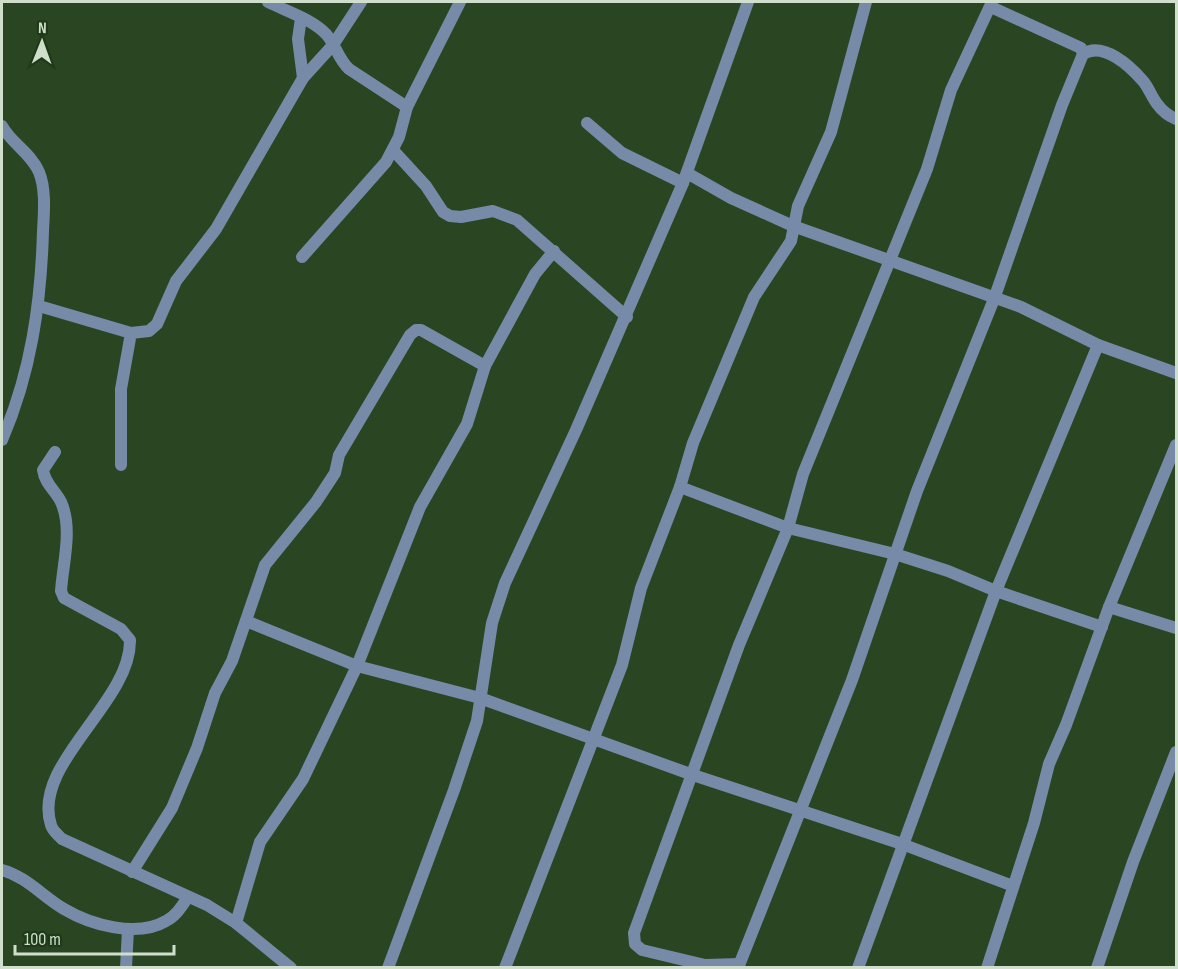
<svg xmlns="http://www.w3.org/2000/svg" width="1178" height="969" font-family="'Sofia Sans Condensed',sans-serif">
<rect width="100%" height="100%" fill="#294522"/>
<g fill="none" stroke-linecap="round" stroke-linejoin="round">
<g stroke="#778aa8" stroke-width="12">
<path d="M268,2C286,11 312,19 326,34C336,45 338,59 349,69L407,107"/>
<path d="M301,18L298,39L303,78"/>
<path d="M1083,54C1103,41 1130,66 1143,81C1149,88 1152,98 1158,105C1163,112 1169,116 1176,119"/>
<path d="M587,123L622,153L683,183"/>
<path d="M2,126C11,143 31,153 39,172C46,189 44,212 43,231C41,303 31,373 2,440"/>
<path d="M393,150L426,186L443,212L450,216L461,217L493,211L517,220L627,317"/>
<path d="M687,173L731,198L793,226L1021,307L1098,345L1176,373"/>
<path d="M302,257L386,162L399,137L407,107L460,2"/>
<path d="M39,306L131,333"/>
<path d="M55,452L43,470C45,484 55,490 61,502C73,529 63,562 61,591L64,598L121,629L130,640C131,703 31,764 51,825C52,830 58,835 62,839L207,905L236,923L291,968"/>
<path d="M121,465V389L131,333L149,331L157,324L176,281L216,229L303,78L333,45L361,2"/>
<path d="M680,487L788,528L895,554L948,571L996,591L1102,627"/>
<path d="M1109,607L1176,628"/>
<path d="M246,621L357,666L480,698L693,775L902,844L1013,886"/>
<path d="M2,870C27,877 42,896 64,909C91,925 137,938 166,921C176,916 182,906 188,897"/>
<path d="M132,872L172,808L197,748L215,693L232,661L265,565L316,502L335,473L339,455L410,335L416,330H421L485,366"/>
<path d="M236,923L260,842L303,779L357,666L420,507L467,424L485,366L535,274L554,251"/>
<path d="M739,964L705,965L642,950L635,944L634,933L739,645L788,528L803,474L927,169L951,90L992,2"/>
<path d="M126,968L128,929"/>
<path d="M388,968L454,790L477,721L492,623L505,583L576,430L683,183L748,2"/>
<path d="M505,968L622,665L641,588L680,487L693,443L754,297L791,241L798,206L831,132L866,2"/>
<path d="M738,968L852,680L917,491L994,299L1062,105L1083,54L1081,48L991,7"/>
<path d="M858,968L996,591L1098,345"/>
<path d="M987,968L1034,823L1049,764L1066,725L1109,607L1176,445"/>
<path d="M1097,968L1133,862L1176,752"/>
</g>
</g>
<rect width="1178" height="969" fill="none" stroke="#cfdfcb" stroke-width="6"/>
<g transform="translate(42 42) rotate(1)" stroke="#1f3a18" stroke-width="4.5" paint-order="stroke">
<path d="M0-4.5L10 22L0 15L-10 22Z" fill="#cfdfcb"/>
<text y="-9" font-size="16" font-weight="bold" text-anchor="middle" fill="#cfdfcb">N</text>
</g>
<path d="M15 945v9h159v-9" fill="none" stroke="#cfdfcb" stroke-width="3"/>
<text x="24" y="945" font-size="18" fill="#cfdfcb" stroke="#1f3a18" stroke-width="4.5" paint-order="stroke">100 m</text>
</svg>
